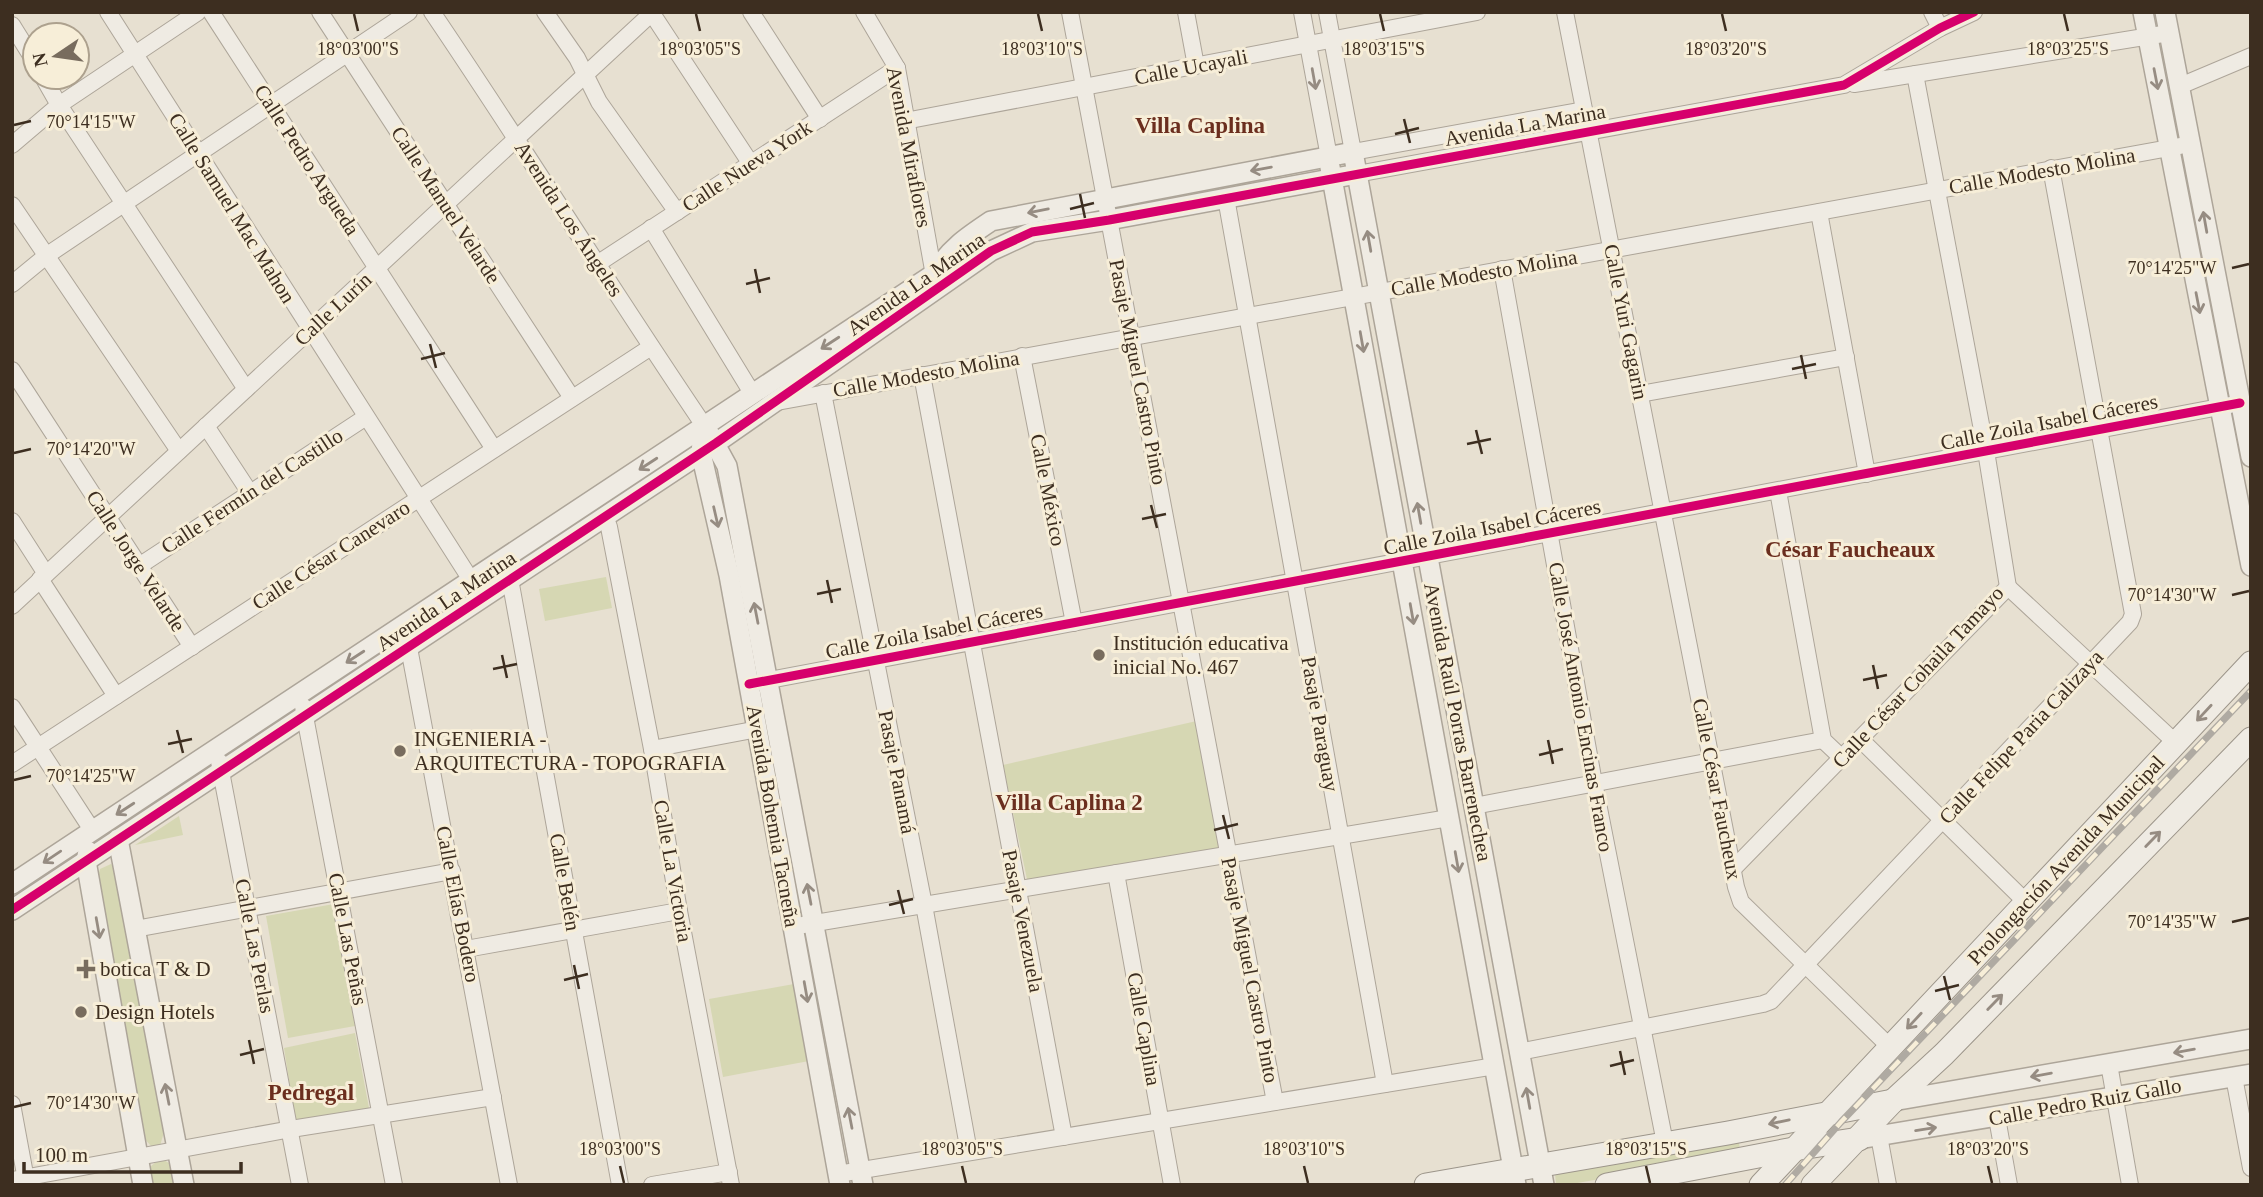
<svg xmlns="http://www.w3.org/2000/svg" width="2263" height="1197" font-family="'Times New Roman',serif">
<rect width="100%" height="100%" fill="#e7e0d1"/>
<g fill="#d6d7b3">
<path d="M606,577L612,608L545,621L539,589Z"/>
<path d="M1201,720L1224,847L1028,884L1003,765Z"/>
<path d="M179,816L183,835L135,845Z"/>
<path d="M111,864L116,868L164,1132L160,1146H151L144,1138L98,876L100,869Z"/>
<path d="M334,904L355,1026L288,1038L266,916Z"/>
<path d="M794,984L809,1061L723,1077L709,999Z"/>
<path d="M355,1033L369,1108L295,1120L284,1048Z"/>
<path d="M1738,1138L1741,1154L1566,1185H1556L1555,1173Z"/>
<path d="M164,1160L172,1165L175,1185H153L150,1167L157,1161Z"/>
</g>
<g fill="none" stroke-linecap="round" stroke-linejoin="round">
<g stroke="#ada599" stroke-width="18">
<g id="minor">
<path d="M108,12L471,580"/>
<path d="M211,12L494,449"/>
<path d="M320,12L572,398"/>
<path d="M432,12C525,149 612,290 705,427"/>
<path d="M545,12L577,58L599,102L677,212"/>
<path d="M651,12L751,164"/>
<path d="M751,12L820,119"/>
<path d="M864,12L897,68L935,281"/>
<path d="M1070,12L1275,1102"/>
<path d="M1186,12L1196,66"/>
<path d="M1302,12L1329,157"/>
<path d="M1327,12L1353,152L1584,110"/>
<path d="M1565,12L1736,887L1741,902L1890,1047"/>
<path d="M1932,12L1940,28"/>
<path d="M12,25L35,62"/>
<path d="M1915,74L1986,451L2008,587"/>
<path d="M43,77L59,105L246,389"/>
<path d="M1854,84L2169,33"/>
<path d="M2180,86L2251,56"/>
<path d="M905,121L1477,12"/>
<path d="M12,145L59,105L198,12"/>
<path d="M1357,174L1844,85L1940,28L1974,12"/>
<path d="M1226,198L1385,1084"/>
<path d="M12,205L179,451"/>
<path d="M1819,212L1867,474"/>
<path d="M651,228L752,393"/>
<path d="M597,264L897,68"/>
<path d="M1502,269L1594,783L1665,1143"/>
<path d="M12,284L46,256L409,12"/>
<path d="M1022,356L1074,623"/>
<path d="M12,370L192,647"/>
<path d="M922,375L1064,1137"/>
<path d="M823,393L924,905L969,1152"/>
<path d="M1640,394L1846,357"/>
<path d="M777,402L2180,146"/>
<path d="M206,426L250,493"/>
<path d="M1778,491L1823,740L1842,758"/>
<path d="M605,516L609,527L652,749L679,911L731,1185"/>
<path d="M12,521L46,574"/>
<path d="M139,566L366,417"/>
<path d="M40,579L116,696"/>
<path d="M510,579L620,1185"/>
<path d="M2008,587L2176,743"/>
<path d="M12,606L653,12"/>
<path d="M407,637L509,1185"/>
<path d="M759,682L2230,405"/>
<path d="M303,706L394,1185"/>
<path d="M12,707L92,830"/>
<path d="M1860,739L2026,902"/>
<path d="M652,749L758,729"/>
<path d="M219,761L300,1185"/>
<path d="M12,764L651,347"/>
<path d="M1474,806L1823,740"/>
<path d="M1732,870L2008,587"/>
<path d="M1116,873L1172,1185"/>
<path d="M803,925L1449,818"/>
<path d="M135,929L452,871"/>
<path d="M466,949L679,911"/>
<path d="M1519,1052L1763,1004L1771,1001L2130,622L2133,614L2051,168"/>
<path d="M2109,1064L2130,1185"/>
<path d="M2234,1077L2251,1168"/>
<path d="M12,1104L27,1185"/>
<path d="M1997,1118L2009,1185"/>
<path d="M1879,1136L1888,1185"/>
<path d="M838,1174L1495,1066"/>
<path d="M12,1180L291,1129L493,1097"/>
<path d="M652,1185L729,1172"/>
</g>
</g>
<g stroke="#ada599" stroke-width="22">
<g id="tertiary">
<path d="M2143,12L2251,566"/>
<path d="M2165,12L2251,457"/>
<path d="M1330,167L1516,1185"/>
<path d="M709,433L727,466L863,1185"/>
<path d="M702,442L701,453L729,575L840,1185"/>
<path d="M118,839L184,1185"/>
<path d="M88,851L86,861L143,1185"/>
<path d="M12,884L934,274C949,249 967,237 991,221L1353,152L1544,1185"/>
<path d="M12,910L716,443L991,251L1032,232L1109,220L1357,174"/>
<path d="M1893,1101L2251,1039"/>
<path d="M1859,1139L2251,1074"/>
</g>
</g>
<g stroke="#9c958a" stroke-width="25">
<g id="secondary">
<path d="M1426,1185L1728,1133L1893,1101"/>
<path d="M1607,1185L1794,1149L1859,1139"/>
<path d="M1761,1185L2251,663"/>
<path d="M1813,1185L1893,1101L1944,1054L2251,739"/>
</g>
</g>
<use href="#minor" stroke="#efebe3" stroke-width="16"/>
<use href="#tertiary" stroke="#efebe3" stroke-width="19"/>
<use href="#secondary" stroke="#efebe3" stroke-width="23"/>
<g stroke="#afaaa2" stroke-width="7">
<path id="rail" d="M1785,1185L1841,1122L2251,691"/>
</g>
<use href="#rail" stroke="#f7eed8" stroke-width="4.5" stroke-dasharray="13" stroke-linecap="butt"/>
<g stroke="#f7eed8" stroke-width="13">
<g id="cycleway">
<path d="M749,684L2240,403"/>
<path d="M12,910L716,443L991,251L1032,232L1109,220L1844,85L1940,28L1974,12"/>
</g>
</g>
<use href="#cycleway" stroke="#d6006c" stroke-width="9"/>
</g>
<defs><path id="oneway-shaft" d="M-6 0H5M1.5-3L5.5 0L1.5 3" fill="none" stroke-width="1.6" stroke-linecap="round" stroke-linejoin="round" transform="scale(1.75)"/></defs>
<g stroke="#968c82">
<use href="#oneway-shaft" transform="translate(1314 79) rotate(80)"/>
<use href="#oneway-shaft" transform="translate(2156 79) rotate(79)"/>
<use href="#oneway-shaft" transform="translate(1261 169) rotate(170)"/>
<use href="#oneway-shaft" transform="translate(1038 211) rotate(169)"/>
<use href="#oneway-shaft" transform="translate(2205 222) rotate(-100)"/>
<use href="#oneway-shaft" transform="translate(1369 241) rotate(-100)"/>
<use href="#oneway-shaft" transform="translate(2198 303) rotate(79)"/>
<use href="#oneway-shaft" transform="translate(1362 342) rotate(80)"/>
<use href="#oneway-shaft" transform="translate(830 343) rotate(147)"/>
<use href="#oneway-shaft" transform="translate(648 464) rotate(147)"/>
<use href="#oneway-shaft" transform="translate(1419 513) rotate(-100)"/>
<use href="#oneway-shaft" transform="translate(716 517) rotate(77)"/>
<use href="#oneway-shaft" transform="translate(756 613) rotate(-101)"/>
<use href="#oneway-shaft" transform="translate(1412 614) rotate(80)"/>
<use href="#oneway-shaft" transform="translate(355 657) rotate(147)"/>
<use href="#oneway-shaft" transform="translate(2204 713) rotate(133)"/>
<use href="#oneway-shaft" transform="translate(125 809) rotate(147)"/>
<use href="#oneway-shaft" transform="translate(2153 839) rotate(-46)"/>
<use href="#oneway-shaft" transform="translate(52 857) rotate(146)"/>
<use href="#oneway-shaft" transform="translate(1457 862) rotate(80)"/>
<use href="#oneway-shaft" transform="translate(809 894) rotate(-101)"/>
<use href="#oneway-shaft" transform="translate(98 928) rotate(80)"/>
<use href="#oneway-shaft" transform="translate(806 992) rotate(80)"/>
<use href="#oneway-shaft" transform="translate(1995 1002) rotate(-46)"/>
<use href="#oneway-shaft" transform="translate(1914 1021) rotate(133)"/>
<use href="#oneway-shaft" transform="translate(2184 1051) rotate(170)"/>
<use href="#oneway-shaft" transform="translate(2041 1075) rotate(170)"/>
<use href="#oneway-shaft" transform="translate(167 1094) rotate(-101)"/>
<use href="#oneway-shaft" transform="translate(1528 1098) rotate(-100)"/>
<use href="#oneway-shaft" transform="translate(850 1118) rotate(-101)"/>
<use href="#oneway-shaft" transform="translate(1779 1122) rotate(168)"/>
<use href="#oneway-shaft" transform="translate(1926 1129) rotate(-9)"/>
</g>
<path fill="none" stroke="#3d2e20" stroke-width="2.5" d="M354,14L358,31M696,14L700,31M1038,14L1042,31M1380,14L1384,31M1722,14L1726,31M2064,14L2068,31M1404,119L1410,143M14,125L31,121M1395,134L1419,128M1080,194L1085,218M1070,209L1094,203M2232,268L2249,264M755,269L760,293M746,284L770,278M430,344L436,368M1801,355L1806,379M421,359L445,353M1792,369L1816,364M1476,430L1482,454M1467,444L1491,439M14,453L31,449M1151,505L1157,528M1142,519L1166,514M827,580L832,603M817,594L841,589M2232,595L2249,591M502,655L507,678M1873,665L1878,689M493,669L517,664M1863,680L1887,675M177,730L183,753M1548,740L1553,764M168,744L192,739M1539,755L1563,749M14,780L31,776M1223,815L1229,839M1214,830L1238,824M898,890L904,914M889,905L913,899M2232,922L2249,918M574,965L579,989M1944,976L1950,1000M564,980L588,974M1935,991L1959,985M249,1040L254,1064M1620,1051L1625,1075M240,1055L264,1049M1610,1066L1634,1060M14,1107L31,1103M620,1166L624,1183M962,1166L966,1183M1304,1166L1308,1183M1646,1166L1650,1183M1988,1166L1992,1183"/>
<g fill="#786c5e" stroke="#f7eed8" stroke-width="2.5">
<circle cx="1099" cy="655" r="7"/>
<circle cx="400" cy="751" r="7"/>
<path d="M82.5 958.5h7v7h7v7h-7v7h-7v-7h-7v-7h7z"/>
<circle cx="81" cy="1012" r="7"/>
</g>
<g text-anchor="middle" stroke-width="6" stroke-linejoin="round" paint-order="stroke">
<g font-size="21" fill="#3d2e20" stroke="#f7eed8">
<text transform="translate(1191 67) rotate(-11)" y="7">Calle Ucayali</text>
<text transform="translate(1525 125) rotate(-10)" y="7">Avenida La Marina</text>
<text transform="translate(909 147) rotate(79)" y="7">Avenida Miraflores</text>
<text transform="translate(307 160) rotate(57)" y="7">Calle Pedro Argueda</text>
<text transform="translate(747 166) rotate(-33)" y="7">Calle Nueva York</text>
<text transform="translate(2042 171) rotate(-10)" y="7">Calle Modesto Molina</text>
<text transform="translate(446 205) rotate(57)" y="7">Calle Manuel Velarde</text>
<text transform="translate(232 208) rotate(58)" y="7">Calle Samuel Mac Mahon</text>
<text transform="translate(569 219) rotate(57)" y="7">Avenida Los Ángeles</text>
<text transform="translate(1484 273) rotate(-10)" y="7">Calle Modesto Molina</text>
<text transform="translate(916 284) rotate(-35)" y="7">Avenida La Marina</text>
<text transform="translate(333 309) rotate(-43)" y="7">Calle Lurín</text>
<text transform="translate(1626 322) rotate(79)" y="7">Calle Yuri Gagarin</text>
<text transform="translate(1138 372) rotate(79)" y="7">Pasaje Miguel Castro Pinto</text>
<text transform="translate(926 374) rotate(-10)" y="7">Calle Modesto Molina</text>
<text transform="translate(2049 422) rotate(-11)" y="7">Calle Zoila Isabel Cáceres</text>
<text transform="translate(1048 490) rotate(79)" y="7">Calle México</text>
<text transform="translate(252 491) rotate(-33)" y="7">Calle Fermín del Castillo</text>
<text transform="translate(1492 527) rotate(-11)" y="7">Calle Zoila Isabel Cáceres</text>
<text transform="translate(331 555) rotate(-33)" y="7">Calle César Canevaro</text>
<text transform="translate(136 561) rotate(57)" y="7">Calle Jorge Velarde</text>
<text transform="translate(446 601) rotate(-34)" y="7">Avenida La Marina</text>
<text transform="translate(934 631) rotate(-11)" y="7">Calle Zoila Isabel Cáceres</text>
<text transform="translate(1918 677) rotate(-47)" y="7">Calle César Cohaila Tamayo</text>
<text transform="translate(1581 707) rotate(80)" y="7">Calle José Antonio Encinas Franco</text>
<text transform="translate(1458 722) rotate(79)" y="7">Avenida Raúl Porras Barrenechea</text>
<text transform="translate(1320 724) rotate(80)" y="7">Pasaje Paraguay</text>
<text transform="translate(2021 737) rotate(-47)" y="7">Calle Felipe Paria Calizaya</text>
<text transform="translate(897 772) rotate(79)" y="7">Pasaje Panamá</text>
<text transform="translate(1717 789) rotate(79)" y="7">Calle César Faucheux</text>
<text transform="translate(773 816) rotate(80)" y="7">Avenida Bohemia Tacneña</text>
<text transform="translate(2066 860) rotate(-47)" y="7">Prolongación Avenida Municipal</text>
<text transform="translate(673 871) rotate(80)" y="7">Calle La Victoria</text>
<text transform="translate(565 882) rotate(80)" y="7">Calle Belén</text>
<text transform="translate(458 904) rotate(79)" y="7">Calle Elías Bodero</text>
<text transform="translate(1023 921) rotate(79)" y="7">Pasaje Venezuela</text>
<text transform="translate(348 939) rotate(79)" y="7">Calle Las Peñas</text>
<text transform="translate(255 946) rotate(79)" y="7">Calle Las Perlas</text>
<text transform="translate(1250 970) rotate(79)" y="7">Pasaje Miguel Castro Pinto</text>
<text transform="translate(1144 1029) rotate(80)" y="7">Calle Caplina</text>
<text transform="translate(2085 1102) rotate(-10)" y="7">Calle Pedro Ruiz Gallo</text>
</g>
<g font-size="21" fill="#3d2e20" stroke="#f7eed8" text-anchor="start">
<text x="1113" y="650">Institución educativa<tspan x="1113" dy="24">inicial No. 467</tspan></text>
<text x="414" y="746">INGENIERIA -<tspan x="414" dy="24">ARQUITECTURA - TOPOGRAFIA</tspan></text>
<text x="100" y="976">botica T &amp; D</text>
<text x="95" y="1019">Design Hotels</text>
</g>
<g font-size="23" font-weight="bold" fill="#6b2e1e" stroke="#f7eed8">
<text x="1200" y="133">Villa Caplina</text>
<text x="1850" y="557">César Faucheaux</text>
<text x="1069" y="810">Villa Caplina 2</text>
<text x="311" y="1100">Pedregal</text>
</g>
</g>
<g font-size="18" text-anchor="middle" fill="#3d2e20" stroke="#f7eed8" stroke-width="6" stroke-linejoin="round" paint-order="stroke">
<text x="358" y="55">18°03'00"S</text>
<text x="700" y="55">18°03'05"S</text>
<text x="1042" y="55">18°03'10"S</text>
<text x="1384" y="55">18°03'15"S</text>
<text x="1726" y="55">18°03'20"S</text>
<text x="2068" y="55">18°03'25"S</text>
<text x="91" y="128">70°14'15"W</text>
<text x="2172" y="274">70°14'25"W</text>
<text x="91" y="455">70°14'20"W</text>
<text x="2172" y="601">70°14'30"W</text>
<text x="91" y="782">70°14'25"W</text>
<text x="2172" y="928">70°14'35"W</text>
<text x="91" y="1109">70°14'30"W</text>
<text x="620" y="1155">18°03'00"S</text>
<text x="962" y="1155">18°03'05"S</text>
<text x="1304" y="1155">18°03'10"S</text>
<text x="1646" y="1155">18°03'15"S</text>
<text x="1988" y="1155">18°03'20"S</text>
</g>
<rect width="2263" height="1197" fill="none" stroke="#3d2e20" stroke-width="28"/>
<g transform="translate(56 56) rotate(257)"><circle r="33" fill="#f7eed8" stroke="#ada18e" stroke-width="2"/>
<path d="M0-5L12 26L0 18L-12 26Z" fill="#786c5e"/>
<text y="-10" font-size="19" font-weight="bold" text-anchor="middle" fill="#3d2e20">N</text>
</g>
<path d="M24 1162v10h217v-10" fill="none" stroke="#3d2e20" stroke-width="3.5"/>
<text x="35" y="1162" font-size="21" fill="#3d2e20" stroke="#f7eed8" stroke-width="5" paint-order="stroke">100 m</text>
</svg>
